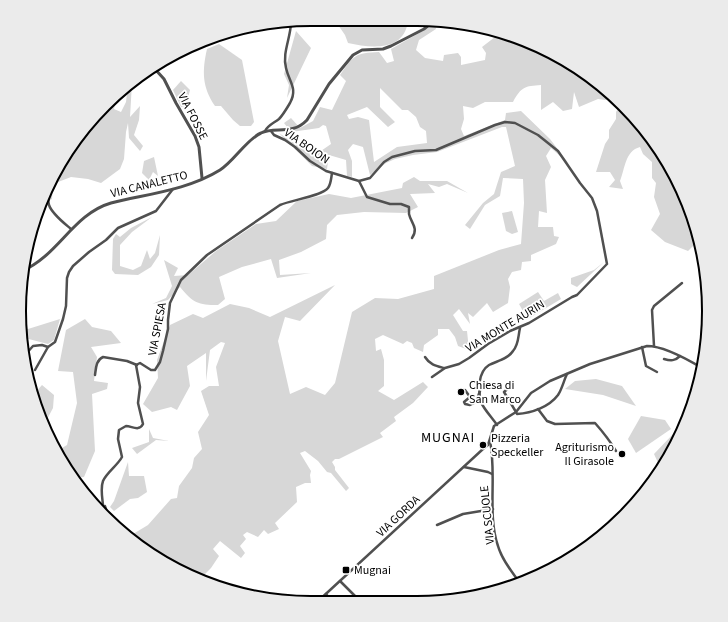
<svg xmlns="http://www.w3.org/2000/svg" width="728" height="622" font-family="'Source Sans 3',sans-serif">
<rect width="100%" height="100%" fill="#fff"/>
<g fill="#d7d7d7" fill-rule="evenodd">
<path d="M334,19L364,20L368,23L370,20L408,21C404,52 371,48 348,43L345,35Z"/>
<path d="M435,24L436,29L419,40L416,50L425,58L443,61L444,55L458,53L461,57V65L485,60L486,53L482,47L495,37L509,40L511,38L533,45L537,50L542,48L546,49L595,79L637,119L670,165L693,217L696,229L693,231L695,244L688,251L665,242L651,230L660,214L654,197L656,183L652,178V162L643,154L640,147C625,151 625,169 620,181L623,189L609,187L615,180L610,172H596L605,144L609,138V130L616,119V112L620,105L614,99L605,100L598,99L579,107L574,92L572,109L563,111L553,102L541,110V85C525,86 521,87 513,102H485L473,108L463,106L464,119L461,129L464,136L505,120L506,113L521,111L550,139L569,164L551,148L546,156L551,167L545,180L547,213L539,211L538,227H553L554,236L559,237L556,244L531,255V261L522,262L521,270L512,272L508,279L510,287L508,303L493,312L487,303L473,317L468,313L470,324L459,309L453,315L463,331H467L469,350L458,346L455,337L449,329H438V335L424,345L423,352L414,348L412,343L407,341L403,344L383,335L375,339L376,351L381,349L384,360V386L378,391L394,400L423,382L428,387L413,403L394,417L396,421L380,433L383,437L339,459H335L332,462L335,467V470L349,488L346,491L331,473L327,472L318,461L305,451L300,453L311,471L310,475L311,483H305L296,487L297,502L275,523L279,529L268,534L264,530L258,537L247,532L243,535L246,539L240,546L245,553L241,558L220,541L213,549L219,556L211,568L202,577L203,582L199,581L149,554L128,537L148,525L171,499L177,498L179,486L192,468L194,458L202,449L198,432L209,415L201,391L209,386H219L216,367L225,343L221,342L210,350L206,381V353L187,366L190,386L177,410L171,407L152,412L143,404L158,378L157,360L170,325L193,314L203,318L230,304L249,308L270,317L335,285L300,321L285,317L278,341L290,394L306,387L325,395L335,383L352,312L375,298L398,299L434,289V276L499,250L521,244L524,203L523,179L503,178L500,196L485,205L470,229L465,225L483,203L494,194L501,172L515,166L506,127H502L437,152L413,155L395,159L386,163L370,175L363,147L353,144L348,150L352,161V177L347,176L346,160L329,155L327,169L312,166L279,133L315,157L318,153L331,144L326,126L323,125L319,128L291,132L284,123L291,118L300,128L313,121L320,107L332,110L346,81L340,75C354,55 355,53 379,52L387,63L394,61L391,49ZM380,88L402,110H408L416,117L420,127L426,131L427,143L397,147L374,162L369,120L358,117L349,119L347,115L367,107L388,127L395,122L380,107Z"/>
<path d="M296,31L311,48L287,98L289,85L284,74Z"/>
<path d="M219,44L242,60L254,122L251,126H240L233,120L221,106H215C202,87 202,71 207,49Z"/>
<path d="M181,81L190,90L186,106L181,107L173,90Z"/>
<path d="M132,83L130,117L140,106L139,120L134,135L143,146L140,151L129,138L128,123L126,132L124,159L120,169L101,183L88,179L71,177L53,184L52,199L39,207L41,199L68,149L118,92L114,109L121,112L126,102L128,85Z"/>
<path d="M154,157L158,176L153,172L149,180L142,173L144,161Z"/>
<path d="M414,177L420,181H447L468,193L447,184L439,187L428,184L435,193L410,194L418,207L406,213L364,212L337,215L327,225L326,239L301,252L279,260L280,275L311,273L277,278L271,259L242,267L219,277L225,299L218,305C198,305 193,303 180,287L168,300L152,304L166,298L172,286L164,260L178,268L174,276L188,275L216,251L256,224L276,221L297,201L329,194L351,198L402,188L403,183Z"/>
<path d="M512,211L518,232L512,234L506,231L502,213Z"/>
<path d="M152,217L132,232L120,245V266L133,270L141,266L147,250L150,259L155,253L160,235L159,255L151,267L138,275L115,274L112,270L113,239L116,234L120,237L131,228Z"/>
<path d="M604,262L577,287L571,284V278L594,270Z"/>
<path d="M538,292L544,301L558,293L561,299L526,320L527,318L519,304Z"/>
<path d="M60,319L54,340L48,344L21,337L20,326L28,329Z"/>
<path d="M85,319L92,327L111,331L121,343L91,347L97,357L94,381L108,383L107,389L92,394L95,451L84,477L76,478L70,470L69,474L68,473L57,451L67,445L77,403L73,372L58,371L66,330Z"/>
<path d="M596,379L622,386L636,406L603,395L565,389L575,381Z"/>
<path d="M42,385L54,395L53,408L44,425L36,408L38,405L35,393Z"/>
<path d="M641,416L665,420L671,429L636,453L628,439Z"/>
<path d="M149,429L153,438L169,441L156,440L137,454L132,448L149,442Z"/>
<path d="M674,433L681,436C677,447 669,459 660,467L654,454Z"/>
<path d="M128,462L129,476H144L147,492L138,498L130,499L114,511L110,507L114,501Z"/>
</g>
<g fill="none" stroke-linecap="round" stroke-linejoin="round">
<g stroke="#505050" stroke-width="2.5">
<path d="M265,131C268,125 274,123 279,119C283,115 287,108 290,103C298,88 289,82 286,68C282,53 291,37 291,22"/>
<path d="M271,131L274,135L285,140L295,147L310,161L326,171L359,181L370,178L384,162L392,157L415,151L436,150L495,125L505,122L515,123L538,135L558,151L580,183L592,198L597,211L607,264L577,295L572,297L529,323L510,331L488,344L469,358L459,364L445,368L432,377"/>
<path d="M359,181L367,197L390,204H401L409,207C409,210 409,212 409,214C411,223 419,228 412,238"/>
<path d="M47,189C51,194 47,199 49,205C52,214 64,223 71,229"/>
<path d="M654,346L652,310L654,306L682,283"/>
<path d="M642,347L646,366L657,372"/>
<path d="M25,355L33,346L42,345L48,347L55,342L63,319L66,306L67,278L69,272L73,266L89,252L106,240L118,228L156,211L173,189"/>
<path d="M425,357C430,365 436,366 444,368"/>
<path d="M664,359C671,361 675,361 680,356"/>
<path d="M35,370L48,347"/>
<path d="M95,375C96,368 96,360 103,357L127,361L137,365"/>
<path d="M512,385L504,392L516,412L517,414C532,413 549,407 558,395C562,389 564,380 567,374"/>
<path d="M465,390L470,397L464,402L465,404L470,405L476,402L480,391"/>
<path d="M538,409L547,421L555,424L595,423C603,432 610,441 616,451"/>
<path d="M497,425C493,419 483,408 481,402C478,390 478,372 489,365C497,361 508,359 513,351C519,344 518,336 520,328"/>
<path d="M490,441C497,474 487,515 498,546C502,560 512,572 520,583"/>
<path d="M464,467L488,472L492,474"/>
<path d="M105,506L110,522"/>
<path d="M103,516C105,505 99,492 103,481C107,472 117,466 122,457L118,439L119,430L126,426C132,426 139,432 143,424L138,403L140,387L136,365L140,363L151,370H155L160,362L163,351L168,329V320L170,303L181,280L207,255L280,205C291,200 322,196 328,188C331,184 331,179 332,173"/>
<path d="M437,525L463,514L493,509"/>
<path d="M340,581L362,603"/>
<path d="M326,594L330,599L329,603"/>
<path d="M316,603L483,449L488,445L494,426L516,412L531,393L539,388L550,381L590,364L647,346C664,346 687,359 702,368"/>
</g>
<g stroke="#505050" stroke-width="3">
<path d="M154,68L164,79L176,103L195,136L199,147L202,178"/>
<path d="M22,271C58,256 73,214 111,203C147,194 188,190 220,170C234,161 247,139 261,133C275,126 292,136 307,120L329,84L353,55L362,50L383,49L391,46L424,29L434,21"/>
</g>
</g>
<g fill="#000" stroke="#fff" stroke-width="1.5">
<circle cx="461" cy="392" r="4"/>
<circle cx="483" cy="445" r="4"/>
<circle cx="622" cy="454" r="4"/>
<rect x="342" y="566" width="8" height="8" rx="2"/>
</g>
<g text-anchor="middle" stroke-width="3.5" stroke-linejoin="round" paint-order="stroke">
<g font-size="12" fill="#000" stroke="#fff">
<text transform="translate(193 116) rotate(63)" y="4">VIA FOSSE</text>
<text transform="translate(307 146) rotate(35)" y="4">VIA BOION</text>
<text transform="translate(149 184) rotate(-14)" y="4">VIA CANALETTO</text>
<text transform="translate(505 326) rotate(-31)" y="4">VIA MONTE AURIN</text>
<text transform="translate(157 329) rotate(-79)" y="4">VIA SPIESA</text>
<text transform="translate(487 515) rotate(-96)" y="4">VIA SCUOLE</text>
<text transform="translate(398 516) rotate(-43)" y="4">VIA GORDA</text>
</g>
<g font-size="12" fill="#000" stroke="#fff" text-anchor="start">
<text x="469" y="389">Chiesa di<tspan x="469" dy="14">San Marco</tspan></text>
<text x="491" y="442">Pizzeria<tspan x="491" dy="14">Speckeller</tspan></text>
<text x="614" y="451" text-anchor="end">Agriturismo<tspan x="614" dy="14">Il Girasole</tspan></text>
<text x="354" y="574">Mugnai</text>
</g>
<g font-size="14" letter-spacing="1" fill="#000" stroke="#fff">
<text x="448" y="442">MUGNAI</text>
</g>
</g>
<path d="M0 0H728V622H0ZM311 26H417A285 285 0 0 1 702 311V311A285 285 0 0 1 417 596H311A285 285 0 0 1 26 311V311A285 285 0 0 1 311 26Z" fill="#ebebeb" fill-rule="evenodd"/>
<path fill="none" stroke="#000" stroke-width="2" d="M311 26H417A285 285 0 0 1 702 311V311A285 285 0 0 1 417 596H311A285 285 0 0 1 26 311V311A285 285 0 0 1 311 26Z"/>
</svg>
